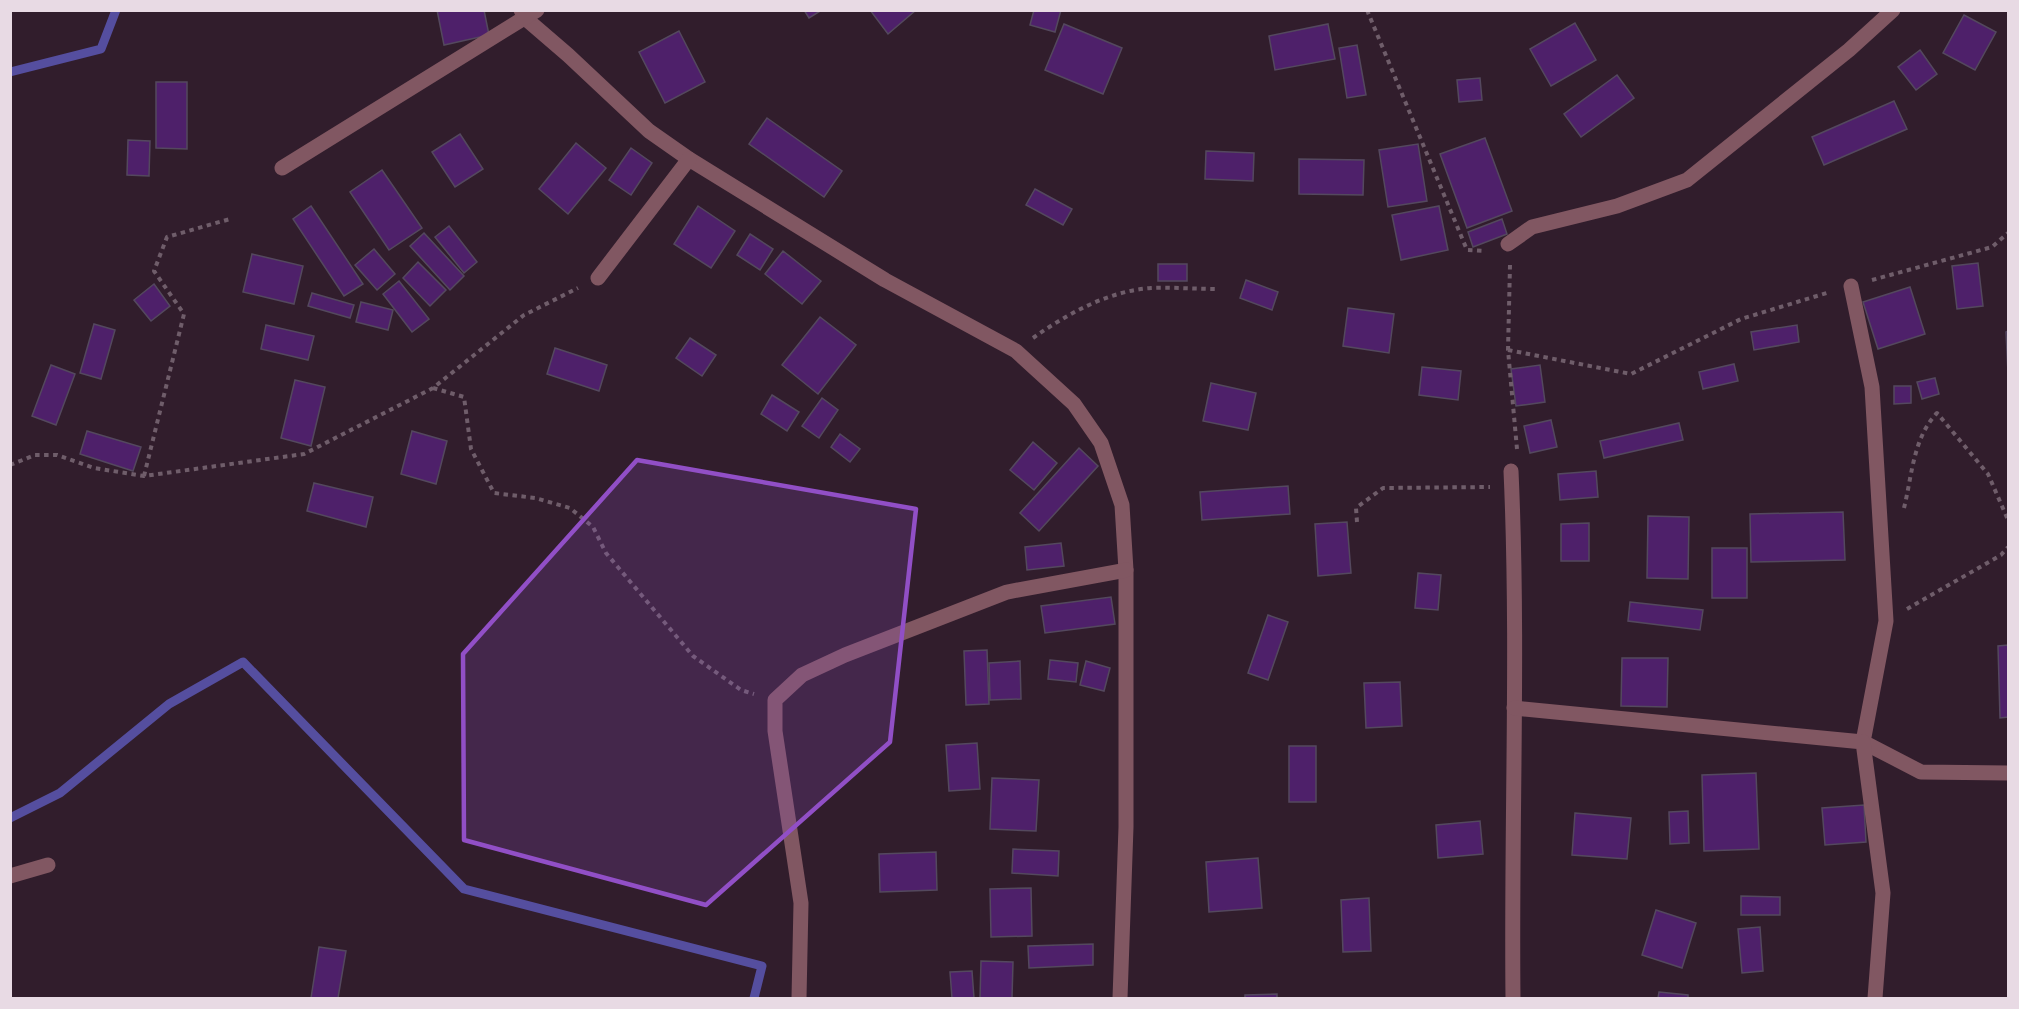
<svg xmlns="http://www.w3.org/2000/svg" width="2019" height="1009" font-family="Signika,sans-serif">
<rect width="100%" height="100%" fill="#311d2c"/>
<g fill="none" stroke-linecap="round" stroke-linejoin="round">
<g stroke="#554e9f" stroke-width="9">
<path d="M10,72L101,49L116,10"/>
<path d="M10,818L60,793L169,704L243,662L464,889L762,966L754,998"/>
</g>
</g>
<g fill="#4e206a" stroke="#54485e" stroke-width="1.5">
<path d="M437,10H484L489,35L444,45Z"/>
<path d="M804,10H822L809,18Z"/>
<path d="M870,10H916L888,34Z"/>
<path d="M1034,10H1061L1055,32L1030,25Z"/>
<path d="M1964,15L1996,32L1975,70L1943,53Z"/>
<path d="M1575,23L1596,60L1551,86L1530,49Z"/>
<path d="M1064,24L1122,48L1103,94L1045,70Z"/>
<path d="M1328,24L1335,59L1275,70L1269,36Z"/>
<path d="M679,31L705,82L665,103L639,52Z"/>
<path d="M1357,45L1366,95L1347,98L1339,48Z"/>
<path d="M1920,50L1937,74L1916,90L1898,67Z"/>
<path d="M1617,75L1634,98L1581,137L1564,114Z"/>
<path d="M1480,78L1482,100L1459,102L1457,80Z"/>
<path d="M156,82H187V149L156,148Z"/>
<path d="M1894,101L1907,129L1824,165L1812,137Z"/>
<path d="M767,118L842,171L824,197L749,144Z"/>
<path d="M460,134L483,169L455,187L432,152Z"/>
<path d="M1485,138L1512,211L1467,228L1440,154Z"/>
<path d="M128,140L150,141L149,176L127,175Z"/>
<path d="M576,143L606,168L568,214L539,189Z"/>
<path d="M1418,144L1427,201L1388,207L1379,150Z"/>
<path d="M631,148L652,163L631,195L609,180Z"/>
<path d="M1206,151L1254,153L1253,181L1205,179Z"/>
<path d="M1299,159L1364,160L1363,195L1299,194Z"/>
<path d="M382,170L422,228L389,250L350,192Z"/>
<path d="M1035,189L1072,209L1063,225L1026,205Z"/>
<path d="M311,206L363,284L344,296L293,219Z"/>
<path d="M698,206L735,231L711,268L674,244Z"/>
<path d="M1439,206L1448,250L1401,260L1392,215Z"/>
<path d="M1502,219L1507,234L1473,247L1468,232Z"/>
<path d="M449,226L477,262L464,273L435,237Z"/>
<path d="M424,233L464,276L450,290L410,246Z"/>
<path d="M750,234L773,249L760,270L737,255Z"/>
<path d="M374,249L395,274L377,290L355,265Z"/>
<path d="M783,251L821,281L802,304L765,274Z"/>
<path d="M252,254L303,266L294,304L243,292Z"/>
<path d="M418,262L446,290L430,306L403,278Z"/>
<path d="M1978,263L1983,306L1957,309L1952,266Z"/>
<rect x="1158" y="264" width="29" height="17"/>
<path d="M1246,280L1278,292L1272,310L1240,298Z"/>
<path d="M399,281L429,319L412,332L383,294Z"/>
<path d="M154,284L170,306L151,321L134,300Z"/>
<path d="M1910,287L1925,334L1878,349L1863,302Z"/>
<path d="M312,293L354,305L350,318L308,306Z"/>
<path d="M361,302L393,310L388,330L356,322Z"/>
<path d="M1348,308L1394,314L1389,353L1343,346Z"/>
<path d="M820,317L856,345L818,394L782,365Z"/>
<path d="M94,324L115,330L101,379L80,373Z"/>
<path d="M266,325L314,336L308,360L261,349Z"/>
<path d="M1797,325L1799,342L1754,350L1751,332Z"/>
<path d="M2008,331V373L2006,332Z"/>
<path d="M690,338L716,355L702,376L676,358Z"/>
<path d="M555,348L607,365L599,391L547,374Z"/>
<path d="M1734,364L1738,381L1703,389L1699,372Z"/>
<path d="M51,365L75,374L56,425L32,416Z"/>
<path d="M1540,365L1545,402L1516,406L1511,369Z"/>
<path d="M1422,367L1461,371L1458,400L1419,395Z"/>
<path d="M1935,378L1939,394L1922,399L1917,382Z"/>
<path d="M295,380L325,387L311,446L281,438Z"/>
<path d="M1211,383L1256,393L1248,430L1203,421Z"/>
<path d="M1894,386H1911V403L1894,404Z"/>
<path d="M772,395L799,412L787,431L761,414Z"/>
<path d="M822,398L838,410L819,438L802,426Z"/>
<path d="M1551,420L1557,447L1530,453L1524,426Z"/>
<path d="M1679,423L1683,440L1604,458L1600,441Z"/>
<path d="M87,431L141,447L133,471L80,454Z"/>
<path d="M412,431L447,441L436,484L401,474Z"/>
<path d="M840,434L860,449L850,462L831,447Z"/>
<path d="M1033,442L1057,463L1034,490L1010,470Z"/>
<path d="M1079,448L1098,466L1039,531L1020,513Z"/>
<path d="M1596,471L1598,497L1560,500L1558,474Z"/>
<path d="M314,483L373,497L366,527L307,511Z"/>
<path d="M1288,486L1290,514L1202,520L1200,492Z"/>
<path d="M1843,512L1845,560L1751,562L1750,514Z"/>
<path d="M1648,516L1689,517L1688,579L1647,578Z"/>
<path d="M1347,522L1351,573L1318,576L1315,524Z"/>
<path d="M1589,523V561H1561V524Z"/>
<path d="M1061,543L1064,566L1027,570L1025,547Z"/>
<rect x="1712" y="548" width="35" height="50"/>
<path d="M1418,573L1441,575L1438,610L1415,608Z"/>
<path d="M1111,597L1115,624L1045,633L1041,606Z"/>
<path d="M1630,602L1703,610L1700,630L1628,621Z"/>
<path d="M1268,615L1288,622L1268,680L1248,673Z"/>
<path d="M2008,645V717L2000,718L1998,646Z"/>
<path d="M987,650L989,704L966,705L964,651Z"/>
<path d="M1622,658H1668L1667,707L1621,706Z"/>
<path d="M1050,660L1078,663L1076,682L1048,679Z"/>
<path d="M1020,661L1021,699L990,700L989,663Z"/>
<path d="M1086,661L1110,668L1104,691L1080,685Z"/>
<path d="M1400,682L1402,726L1366,728L1364,683Z"/>
<path d="M977,743L980,789L949,791L946,745Z"/>
<rect x="1289" y="746" width="27" height="56"/>
<path d="M1756,773L1759,849L1704,851L1702,775Z"/>
<path d="M992,778L1039,780L1036,831L990,829Z"/>
<path d="M1864,805L1866,842L1825,845L1822,808Z"/>
<path d="M1688,811L1689,843L1670,844L1669,812Z"/>
<path d="M1575,813L1631,818L1627,859L1572,855Z"/>
<path d="M1480,821L1483,854L1438,858L1436,825Z"/>
<path d="M1013,849L1059,851L1058,876L1012,873Z"/>
<path d="M936,852L937,890L880,892L879,854Z"/>
<path d="M1258,858L1262,908L1209,912L1206,862Z"/>
<path d="M1031,888L1032,936L991,937L990,889Z"/>
<path d="M1741,896L1780,897V915H1741Z"/>
<path d="M1369,898L1371,951L1343,952L1341,900Z"/>
<path d="M1656,910L1696,923L1682,968L1642,955Z"/>
<path d="M1760,927L1763,971L1742,973L1738,929Z"/>
<path d="M1093,944V965L1029,968L1028,946Z"/>
<path d="M319,947L346,951L338,998H311Z"/>
<path d="M981,961L1013,962L1012,998H980Z"/>
<path d="M972,971L974,998H952L950,972Z"/>
<path d="M1659,992L1688,995V998H1658Z"/>
<path d="M1277,994V998H1245V995Z"/>
</g>
<g fill="none" stroke-linecap="round" stroke-linejoin="round">
<g stroke="#6f5d6a" stroke-width="4" stroke-dasharray="4.5 4.5" stroke-linecap="butt">
<path d="M1367,10L1467,250L1486,251"/>
<path d="M1510,265L1508,350L1517,449"/>
<path d="M1872,280L1992,247L2008,233"/>
<path d="M1033,338C1067,314 1108,291 1151,288C1172,287 1194,289 1216,289"/>
<path d="M1508,350L1631,374L1741,319L1830,292"/>
<path d="M433,388L464,397L471,449L494,493L535,498L570,508L593,527L606,553L693,656L741,690L754,694"/>
<path d="M10,465L35,455H57L94,468L144,476L304,454L433,388L524,315L578,288"/>
<path d="M144,476L184,314L154,271L167,237L230,219"/>
<path d="M1904,508C1912,476 1913,438 1937,413L1988,474L2008,520"/>
<path d="M1357,522L1356,508L1383,488L1490,487"/>
<path d="M1907,609L2001,555L2008,547"/>
</g>
<g stroke="#815762" stroke-width="15">
<path d="M521,10L525,18L568,55L649,131L689,159L885,280L1016,351L1074,404L1101,443L1122,505L1126,570V827L1120,998"/>
<path d="M282,168L537,10"/>
<path d="M1508,244L1532,227L1617,206L1687,180L1849,50L1893,10"/>
<path d="M598,278L689,159"/>
<path d="M1851,286L1872,387L1886,621L1863,742L1921,772L2008,773"/>
<path d="M1511,471C1519,647 1511,823 1513,998"/>
<path d="M1514,708L1863,742L1883,893L1875,998"/>
<path d="M10,876L48,865"/>
<path d="M799,998L801,903L775,731V700L802,675L845,655L1007,592L1126,570"/>
</g>
</g>
<path fill="#914fc6" fill-opacity="0.2" stroke="#914fc6" stroke-width="4.5" stroke-linejoin="round" d="M637,460L916,509L890,742L706,905L464,840L463,654Z"/>
<rect width="2019" height="1009" fill="none" stroke="#e8dae4" stroke-width="24"/>
</svg>
